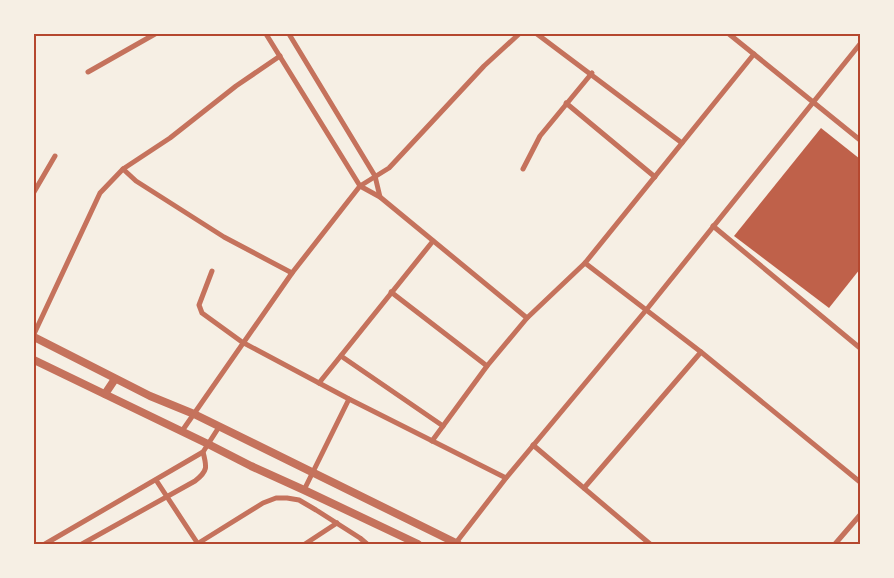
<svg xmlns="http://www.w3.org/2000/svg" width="894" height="578" font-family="'Space Grotesk',sans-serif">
<rect width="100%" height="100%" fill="#f6efe4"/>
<path fill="#bf614a" d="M821,128L860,159V269L829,308L734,236Z"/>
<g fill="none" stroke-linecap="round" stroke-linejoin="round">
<g stroke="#c5725c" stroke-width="5">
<path d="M266,34L360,186L380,197L527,318"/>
<path d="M289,34L375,176L380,197"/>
<path d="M537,34L682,143"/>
<path d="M729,34L860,140"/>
<path d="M88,72L155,34"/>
<path d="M566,103L655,177"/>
<path d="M123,169L170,138L236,86L280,56"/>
<path d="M523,169L540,136L592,73"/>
<path d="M34,192L55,156"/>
<path d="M713,226L860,348"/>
<path d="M585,263L701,352L860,482"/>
<path d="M212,271L199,305L202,313L242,342L349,399L506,478"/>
<path d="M391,292L487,366"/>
<path d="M34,334L100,193L123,169L136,181L224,237L292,273"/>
<path d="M341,356L443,426"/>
<path d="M319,383L433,241"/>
<path d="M182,431L292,273L360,186L389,168L484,66L519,34"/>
<path d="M432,441L487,366L527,318L585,263L754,54"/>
<path d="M533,445L650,544"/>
<path d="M156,480L198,544"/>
<path d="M584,488L701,352"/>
<path d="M304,490L349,399"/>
<path d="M45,544L203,452L219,427"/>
<path d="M82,544L195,481C208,471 207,467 203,452"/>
<path d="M197,544L263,503L276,498H287L299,500L316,510L360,538L367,544"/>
<path d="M305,544L337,523"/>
<path d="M455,544L506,478L647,309L860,44"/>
<path d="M835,544L860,515"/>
</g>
<g stroke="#c5725c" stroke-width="8">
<path d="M34,337L150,396L194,414L458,544"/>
<path d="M34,360L208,444L251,466L304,490L418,544"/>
<path d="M105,394L115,379"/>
</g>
</g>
<rect width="894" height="578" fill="none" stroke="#f6efe4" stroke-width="70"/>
<rect x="35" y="35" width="824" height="508" fill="none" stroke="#b5482f" stroke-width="2"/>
</svg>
